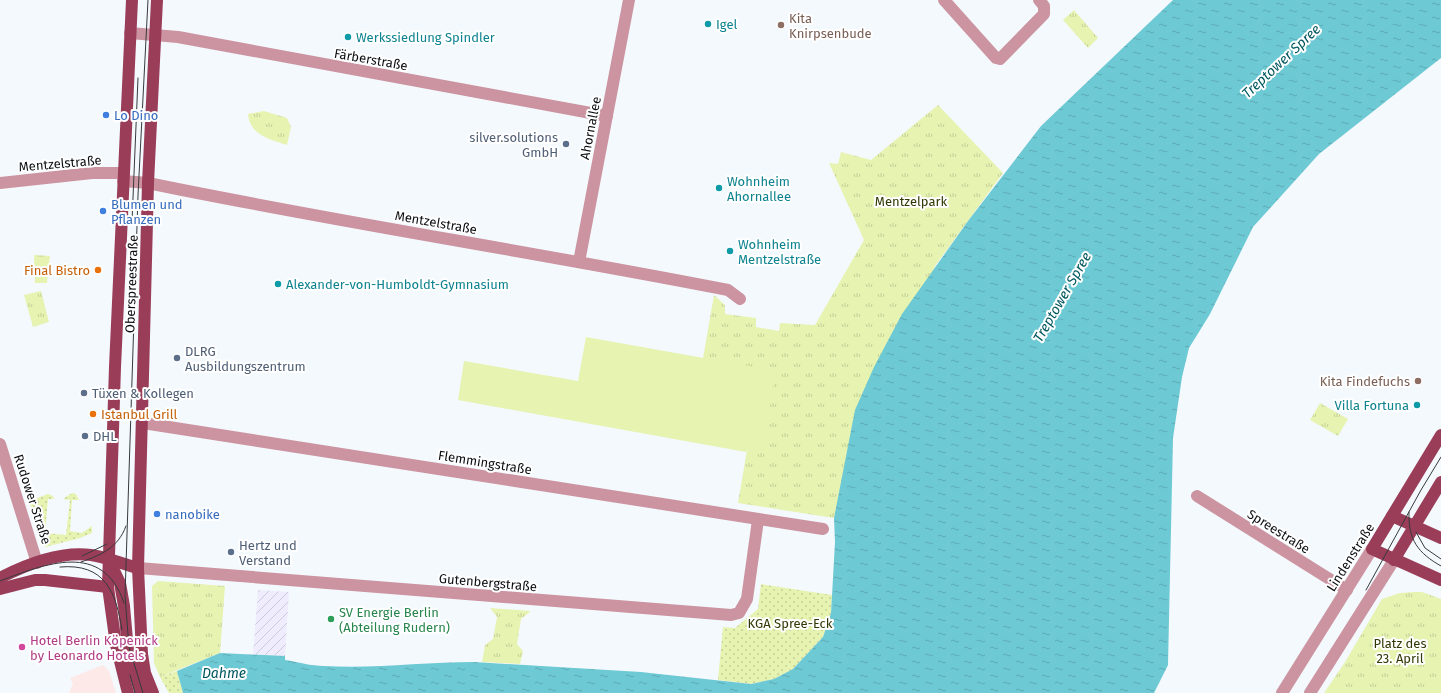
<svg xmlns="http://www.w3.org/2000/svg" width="1441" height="693" font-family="'Fira Sans',sans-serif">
<defs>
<pattern id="industrial-furrows" width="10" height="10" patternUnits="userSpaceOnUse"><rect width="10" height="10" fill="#efecfe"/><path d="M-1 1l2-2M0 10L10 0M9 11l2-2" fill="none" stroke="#ccc9d9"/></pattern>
<pattern id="grass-dots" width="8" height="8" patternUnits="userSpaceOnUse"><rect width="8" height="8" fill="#e6f3b1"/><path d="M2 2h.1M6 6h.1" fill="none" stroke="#c4cf97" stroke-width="1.8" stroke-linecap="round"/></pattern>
<pattern id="park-tufts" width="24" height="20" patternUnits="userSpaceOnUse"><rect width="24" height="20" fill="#e6f3b1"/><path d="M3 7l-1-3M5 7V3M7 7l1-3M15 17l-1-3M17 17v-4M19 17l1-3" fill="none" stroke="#c4cf97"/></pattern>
<pattern id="water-ripples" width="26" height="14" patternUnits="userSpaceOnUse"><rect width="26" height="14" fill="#6dc9d4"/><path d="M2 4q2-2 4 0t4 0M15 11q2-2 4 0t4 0" fill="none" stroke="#5dabb5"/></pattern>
</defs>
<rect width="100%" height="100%" fill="#f4f9fe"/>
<path fill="#fee9e9" d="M103,665L109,671L116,693H69L73,683L70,678Z"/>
<path fill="url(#industrial-furrows)" d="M258,590L289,592L285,656L253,654Z"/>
<g fill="url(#grass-dots)">
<path d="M72,493L76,494L79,500H72L70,531L82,533L92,526V533L80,538L45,547L29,501L48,494L53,496L54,499H48L45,533L66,535L70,500L63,499Z"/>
<path d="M761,584L832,595L831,613L823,637L793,669L774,679L751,684L718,680L723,627L735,628L758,609Z"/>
<path d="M177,671L183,693H169L160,677Z"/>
</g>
<g fill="url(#park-tufts)">
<path d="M1074,10L1098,38L1088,48L1063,20Z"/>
<path d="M938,105L1003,173L935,266L843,476L834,518L738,503L747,450L762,452L703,358L714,295L725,305V314L756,318V327L779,331L780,323L815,325L864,240L829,163L838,164L841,152L871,160Z"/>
<path d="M264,111L287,118L291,127L287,145C269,139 250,135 248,114Z"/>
<path d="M34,255L50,256L47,283H35Z"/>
<path d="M41,291L49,322L33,327L24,295Z"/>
<path d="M1320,403L1348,419L1338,436L1310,420Z"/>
<path d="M158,581L225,586L220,653L160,677L154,663L152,586Z"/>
<path d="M1414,592H1422L1441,599V693H1324L1345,662L1382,599L1400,593Z"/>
<path d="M490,608L531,611L521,619L517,644L523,651L520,664L482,662L485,645L493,639L497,617Z"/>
</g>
<path fill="#e6f3b1" d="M586,337L776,371L762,453L747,450L746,452L458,400L464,361L578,381Z"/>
<path fill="url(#water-ripples)" d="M1173,0H1441V58L1319,154L1253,227L1210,314L1189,348L1182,377L1173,438L1168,665L1154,693H183L177,671L220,653L285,656V660C298,662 311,666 324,666C374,669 424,662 474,662L641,672L751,684L774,679L793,669L823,637L831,613L835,542L834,518L855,410L874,367L902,314L968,221L1041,126Z"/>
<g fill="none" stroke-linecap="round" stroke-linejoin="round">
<g stroke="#cb94a0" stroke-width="12">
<path d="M944,0L996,58L1000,59L1044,14V6L1039,0"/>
<path d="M130,33L178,37L607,116"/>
<path d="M123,181L148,183C341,223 535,252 728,290L740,299"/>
<path d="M0,183L92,173H123"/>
<path d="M579,262L629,0"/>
<path d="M143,423L823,529"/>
<path d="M0,444L37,563"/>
<path d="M1197,496L1347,590"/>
<path d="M138,568L731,615L739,613L747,599L758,520"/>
<path d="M1282,693L1372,549"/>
<path d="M1310,693L1394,560"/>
</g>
<g stroke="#9a3d59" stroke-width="12">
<path d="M1441,435L1372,549L1441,580"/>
<path d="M1392,516L1441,538"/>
<path d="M109,560L120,583L124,606L128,651L141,693"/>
<path d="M1394,560L1441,482"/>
<path d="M0,578C27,564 60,551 91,555C107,557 122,564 138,568"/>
<path d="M0,589L35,580H45L108,587"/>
<path d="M128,693L116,645L108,587L115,367L132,0"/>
<path d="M153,693L145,673L142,654L138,568L148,183L157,0"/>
</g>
<g stroke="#363a3d" stroke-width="1">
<path d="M132,222L138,78"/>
<path d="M1409,512C1408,540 1418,553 1441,566"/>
<path d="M1416,532L1425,548L1441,559"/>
<path d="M82,556L107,544"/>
<path d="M81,562C101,555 118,548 126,526"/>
<path d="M60,567C105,563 116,592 122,630"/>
<path d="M0,581C45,564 103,540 124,603"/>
<path d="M1366,590L1421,490L1441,457"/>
<path d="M130,675L135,693"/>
<path d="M143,693L129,647L125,596L138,195L148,0"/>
</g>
</g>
<g fill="#0f9aa8" stroke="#fff" stroke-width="1.5">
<circle cx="708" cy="24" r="4"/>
<circle cx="348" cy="37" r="4"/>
<circle cx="719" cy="188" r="4"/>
<circle cx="730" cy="251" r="4"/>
<circle cx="278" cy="284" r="4"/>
<circle cx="1417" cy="405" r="4"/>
</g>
<g fill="#8d6e63" stroke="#fff" stroke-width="1.5">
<circle cx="781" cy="25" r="4"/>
<circle cx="1418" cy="381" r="4"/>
</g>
<g fill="#3f7fe0" stroke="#fff" stroke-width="1.5">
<circle cx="106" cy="115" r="4"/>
<circle cx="103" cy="211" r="4"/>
<circle cx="157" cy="514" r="4"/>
</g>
<g fill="#5c6f8a" stroke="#fff" stroke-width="1.5">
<circle cx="566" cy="144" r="4"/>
<circle cx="177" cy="358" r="4"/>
<circle cx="84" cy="393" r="4"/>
<circle cx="85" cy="436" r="4"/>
<circle cx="231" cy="552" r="4"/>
</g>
<g fill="#e8710a" stroke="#fff" stroke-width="1.5">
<circle cx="98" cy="270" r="4"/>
<circle cx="93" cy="414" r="4"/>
</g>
<circle fill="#2e9e5b" stroke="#fff" stroke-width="1.5" cx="331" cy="619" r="4"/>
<circle fill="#d1479c" stroke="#fff" stroke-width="1.5" cx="22" cy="647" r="4"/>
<g text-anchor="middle" stroke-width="4" stroke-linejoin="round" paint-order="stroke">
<g font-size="13" fill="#785e54" stroke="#fff" text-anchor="start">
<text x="789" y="23">Kita<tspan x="789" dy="15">Knirpsenbude</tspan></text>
<text x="1410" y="386" text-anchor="end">Kita Findefuchs</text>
</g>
<g font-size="13" fill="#0d838f" stroke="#fff" text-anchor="start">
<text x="716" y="29">Igel</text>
<text x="356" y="42">Werkssiedlung Spindler</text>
<text x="727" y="186">Wohnheim<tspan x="727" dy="15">Ahornallee</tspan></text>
<text x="738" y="249">Wohnheim<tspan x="738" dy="15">Mentzelstraße</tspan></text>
<text x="286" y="289">Alexander-von-Humboldt-Gymnasium</text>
<text x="1409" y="410" text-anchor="end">Villa Fortuna</text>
</g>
<g font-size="13" fill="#0b0e11" stroke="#fff">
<text transform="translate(371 59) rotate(10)" y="5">Färberstraße</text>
<text transform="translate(590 128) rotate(-79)" y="5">Ahornallee</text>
<text transform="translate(60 163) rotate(-5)" y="5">Mentzelstraße</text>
<text transform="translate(436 222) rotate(10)" y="5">Mentzelstraße</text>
<text transform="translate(131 284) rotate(-88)" y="5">Oberspreestraße</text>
<text transform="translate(485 462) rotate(9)" y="5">Flemmingstraße</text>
<text transform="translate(33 499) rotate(72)" y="5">Rudower Straße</text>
<text transform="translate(1279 531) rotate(32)" y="5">Spreestraße</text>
<text transform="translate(1350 557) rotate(-58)" y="5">Lindenstraße</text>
<text transform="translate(488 582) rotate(5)" y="5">Gutenbergstraße</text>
</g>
<g font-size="13" fill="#366cbe" stroke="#fff" text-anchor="start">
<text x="114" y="120">Lo Dino</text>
<text x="111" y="209">Blumen und<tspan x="111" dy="15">Pflanzen</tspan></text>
<text x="165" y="519">nanobike</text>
</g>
<g font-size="13" fill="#4e5e75" stroke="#fff" text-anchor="start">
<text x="558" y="142" text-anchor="end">silver.solutions<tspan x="558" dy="15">GmbH</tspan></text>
<text x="185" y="356">DLRG<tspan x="185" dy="15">Ausbildungszentrum</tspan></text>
<text x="92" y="398">Tüxen &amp; Kollegen</text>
<text x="93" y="441">DHL</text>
<text x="239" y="550">Hertz und<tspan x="239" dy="15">Verstand</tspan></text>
</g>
<g font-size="13" fill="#333905" stroke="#fff">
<text x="911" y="206">Mentzelpark</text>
<text x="790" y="628">KGA Spree-Eck</text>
<text x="1400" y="648">Platz des<tspan x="1400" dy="15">23. April</tspan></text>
</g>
<g font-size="13" fill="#c56008" stroke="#fff" text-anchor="end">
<text x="90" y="275">Final Bistro</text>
<text x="101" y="419" text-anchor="start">Istanbul Grill</text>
</g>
<g font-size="13" fill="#27864d" stroke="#fff" text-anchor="start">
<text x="339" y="617">SV Energie Berlin<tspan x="339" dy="15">(Abteilung Rudern)</tspan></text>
</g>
<g font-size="13" fill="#b23c85" stroke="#fff" text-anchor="start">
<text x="30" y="645">Hotel Berlin Köpenick<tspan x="30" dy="15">by Leonardo Hotels</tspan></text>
</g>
<g font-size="14" font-style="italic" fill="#025860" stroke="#fff">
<text transform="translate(1281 61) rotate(-43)" y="5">Treptower Spree</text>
<text transform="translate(1062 297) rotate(-60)" y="5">Treptower Spree</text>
<text x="224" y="678">Dahme</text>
</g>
</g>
</svg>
